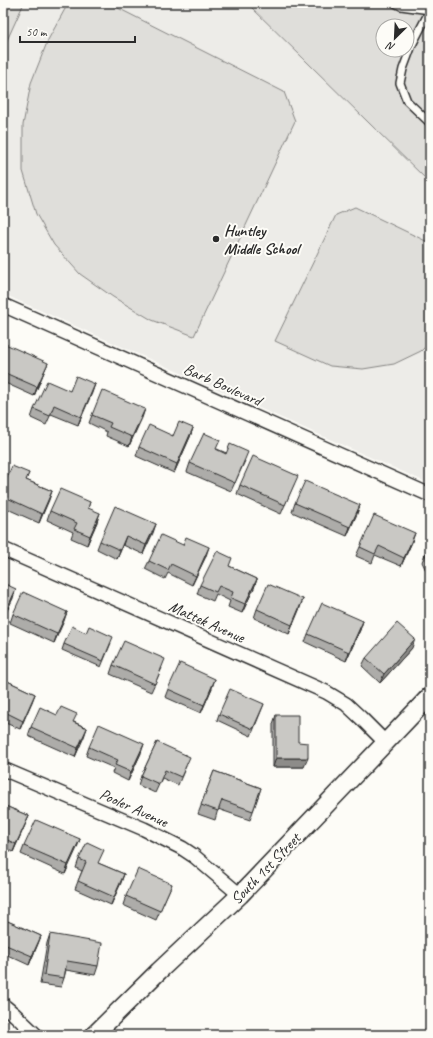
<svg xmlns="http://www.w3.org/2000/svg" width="433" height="1038" font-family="Caveat,sans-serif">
<rect width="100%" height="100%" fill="#fdfcf7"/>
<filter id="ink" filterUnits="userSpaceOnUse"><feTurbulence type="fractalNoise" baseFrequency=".025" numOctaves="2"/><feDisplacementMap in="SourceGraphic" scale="8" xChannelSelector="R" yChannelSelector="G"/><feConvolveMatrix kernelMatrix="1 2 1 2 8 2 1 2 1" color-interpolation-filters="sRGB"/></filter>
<g filter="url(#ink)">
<path fill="#edece8" d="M3,3H247L430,183V484L3,294Z"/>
<g fill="#dfdeda" stroke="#858482" fill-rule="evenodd">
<path d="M3,3H24L3,49Z"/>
<path d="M70,3H108L284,92L295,121L194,336L152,320L113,297L80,274L54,245L36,214L23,171V125L31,83L48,40L65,9Z"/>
<path d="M247,3H430V183ZM383,26H407V50H383Z"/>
<path d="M355,207L430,243V342L421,351L394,364L363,369L330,366L275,341L336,215Z"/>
</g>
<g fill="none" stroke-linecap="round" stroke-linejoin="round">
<g stroke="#2b2b2b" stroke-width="10">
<g id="service">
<path d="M395,3L401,6L430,10"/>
<path d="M430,10L412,45L403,69L400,83L407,101L430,123"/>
</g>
</g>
<g stroke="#2b2b2b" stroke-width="16">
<g id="minor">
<path d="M3,305L430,495"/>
<path d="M3,549L326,692L346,704L361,718L385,742"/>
<path d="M3,769L144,829L182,848L194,856L240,895"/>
<path d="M3,1005L15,1015L36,1035"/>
</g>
</g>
<g stroke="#2b2b2b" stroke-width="20">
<path id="tertiary" d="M94,1035L159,971L240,895L430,696"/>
</g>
<use href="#service" stroke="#fdfcf7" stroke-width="7"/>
<use href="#minor" stroke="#fdfcf7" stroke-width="13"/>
<use href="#tertiary" stroke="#fdfcf7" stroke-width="17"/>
</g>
<g fill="#adaca9" stroke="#2b2b2b">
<path d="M3,343L44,372L34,396L3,382Z"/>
<path d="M95,384L78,425L51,414L46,425L31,418L34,409L70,391Z"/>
<path d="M145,409L129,446L106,436L107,432L89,423L92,415Z"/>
<path d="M193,428L190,437L174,473L136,456L139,447Z"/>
<path d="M217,449L245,461L231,491L187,472L190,463Z"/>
<path d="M29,473L26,480L52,491L39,523L3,507V487Z"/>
<path d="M294,484L281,514L237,494L240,485Z"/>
<path d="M90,502L88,508L97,522L87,545L71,538L73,532L47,520L50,511Z"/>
<path d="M295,503L360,505L347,536L292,512Z"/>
<path d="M156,524L143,554L123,545L117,559L97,549L100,541Z"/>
<path d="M412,542L401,566L375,555L372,563L356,556L360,547Z"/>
<path d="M430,551V579L422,562L425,554Z"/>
<path d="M206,556L192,585L168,573L165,579L145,569L149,561Z"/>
<path d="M229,566L257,579L254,588L242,613L228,607L230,601L216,594L213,601L197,594L200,585Z"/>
<path d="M3,583L13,598L3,619Z"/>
<path d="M303,599L289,634L254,618L257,609Z"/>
<path d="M67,612L54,643L10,623L13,614Z"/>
<path d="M363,621L360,630L346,661L305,642L308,634Z"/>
<path d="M86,633L111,643L101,667L62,650L64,644Z"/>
<path d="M412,648L380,683L362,666L366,658Z"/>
<path d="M113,665L162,668L151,692L110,674Z"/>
<path d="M3,679L35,694L20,729L3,722Z"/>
<path d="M212,688L201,713L165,697L168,689Z"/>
<path d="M264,704L251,736L217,720L219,714Z"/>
<path d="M276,715L298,742L304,767H273V724Z"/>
<path d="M74,722L87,728L75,757L28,736L31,727Z"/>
<path d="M157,742L186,766L178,785L162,778L155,793L138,785L141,776Z"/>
<path d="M89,747L141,753L128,781L112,773L114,768L86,756Z"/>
<path d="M214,771L261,788L250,820L218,809L215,820L198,814Z"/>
<path d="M3,805L29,816L13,852L3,848Z"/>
<path d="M80,839L65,874L21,854L24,846Z"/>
<path d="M79,859L98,863L124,874L111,905L75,889L82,871L76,868Z"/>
<path d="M172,884L156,920L123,905L126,896Z"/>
<path d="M3,919L41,936L29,965L3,953Z"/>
<path d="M50,934L98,966L95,975L66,970L64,978L61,987L40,984L47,943Z"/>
</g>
<g fill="#8d8c89" stroke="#2b2b2b">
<path d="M48,363L44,372L34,396L37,387Z"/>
<path d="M95,384L92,393L78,425L81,417Z"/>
<path d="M145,409L142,418L129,446L132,437Z"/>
<path d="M193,428L190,437L174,473L177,464Z"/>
<path d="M52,491L49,500L39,523L42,514Z"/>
<path d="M360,505L357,514L347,536L350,527Z"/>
<path d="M100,513L97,522L87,545L90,536Z"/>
<path d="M156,524L153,533L143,554L146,545Z"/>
<path d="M415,533L412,542L401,566L404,558Z"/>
<path d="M126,536L123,545L117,559L120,550Z"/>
<path d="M209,547L206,556L192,585L196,576Z"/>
<path d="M257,579L254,588L242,613L245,604Z"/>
<path d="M16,589L13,598L3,619L6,611Z"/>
<path d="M303,599L300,608L289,634L292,625Z"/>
<path d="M67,612L64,621L54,643L57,634Z"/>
<path d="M363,621L360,630L346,661L349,652Z"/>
<path d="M415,639L412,648L380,683L384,674Z"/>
<path d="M215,679L212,688L201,713L204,705Z"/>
<path d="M35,694L32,702L20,729L23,721Z"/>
<path d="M87,728L84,737L75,757L78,748Z"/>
<path d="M144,744L141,753L128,781L131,772Z"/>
<path d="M276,758H308L304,767H273Z"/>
<path d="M29,816L13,852L16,844Z"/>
<path d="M80,839L77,848L65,874L68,865Z"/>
<path d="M124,874L121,883L111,905L114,897Z"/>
<path d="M41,936L38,944L29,965L32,956Z"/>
</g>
<g fill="#c9c8c4" stroke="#2b2b2b">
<path d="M3,343L48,363L37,387L3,372Z"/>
<path d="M76,376L95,384L81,417L54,405L50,416L34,409L47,381L70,391Z"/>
<path d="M102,390L145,409L132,437L109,427L111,423L92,415Z"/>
<path d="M179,422L193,428L177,464L139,447L149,425L173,436Z"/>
<path d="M204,433L220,440L216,449L226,454L230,444L248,452L235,483L190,463Z"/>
<path d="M253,456L298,476L285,505L240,485Z"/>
<path d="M12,466L29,473L26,480L52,491L42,514L3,496V487Z"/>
<path d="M305,481L360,505L350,527L295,503Z"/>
<path d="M60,489L90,502L88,508L100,513L90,536L74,529L77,523L50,511Z"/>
<path d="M115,506L156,524L146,545L126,536L120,550L100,541Z"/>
<path d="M374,515L415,533L404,558L379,546L375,554L360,547Z"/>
<path d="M161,535L183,545L186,537L209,547L196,576L171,564L168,570L149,561Z"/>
<path d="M217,551L232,558L229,566L257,579L245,604L231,598L233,592L219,586L216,592L200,585Z"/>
<path d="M430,551V564L425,554Z"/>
<path d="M3,583L16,589L6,611L3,609Z"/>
<path d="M268,584L303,599L292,625L257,609Z"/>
<path d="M23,592L67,612L57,634L13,614Z"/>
<path d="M322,603L363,621L349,652L308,634Z"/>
<path d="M397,623L415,639L384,674L366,658Z"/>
<path d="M72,626L86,633L89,626L113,637L103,661L64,644Z"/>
<path d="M124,641L165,659L155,684L113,665Z"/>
<path d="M180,663L215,679L204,705L168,689Z"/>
<path d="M3,679L35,694L23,721L3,711Z"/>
<path d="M230,689L264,704L253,729L219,714Z"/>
<path d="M40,707L57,715L61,707L77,714L73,722L87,728L78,748L31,727Z"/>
<path d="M276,715H298V742L308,743V758H276Z"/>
<path d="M99,724L144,744L131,772L115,765L118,760L89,747Z"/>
<path d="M157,742L190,757L181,777L165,770L159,784L141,776Z"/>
<path d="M214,771L261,788L253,811L222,800L218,811L201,805Z"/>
<path d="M3,805L29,816L16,844L3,838Z"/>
<path d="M36,820L80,839L68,865L24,846Z"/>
<path d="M87,842L104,850L98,863L124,874L114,897L78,881L86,862L79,859Z"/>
<path d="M138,869L172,884L160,911L126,896Z"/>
<path d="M3,919L41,936L32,956L6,945L3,951Z"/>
<path d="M50,934L102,943L98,966L67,961L64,978L44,975Z"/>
</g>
</g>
<circle fill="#2b2b2b" stroke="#fdfcf7" stroke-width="1.5" cx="216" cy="239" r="4"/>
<g text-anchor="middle" stroke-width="4" stroke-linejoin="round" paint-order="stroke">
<g font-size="16" font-weight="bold" fill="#2b2b2b" stroke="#fdfcf7" text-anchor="start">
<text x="224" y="236">Huntley<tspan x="224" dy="18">Middle School</tspan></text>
</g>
<g font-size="16" fill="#2b2b2b" stroke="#fdfcf7">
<text transform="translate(223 384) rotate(24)" y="6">Barb Boulevard</text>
<text transform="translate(207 621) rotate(24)" y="6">Mattek Avenue</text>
<text transform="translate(134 807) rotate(24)" y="6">Pooler Avenue</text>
<text transform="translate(265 868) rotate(-46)" y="6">South 1st Street</text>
</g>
</g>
<rect width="433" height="1038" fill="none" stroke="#fdfcf7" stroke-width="16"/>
<rect x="8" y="8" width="417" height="1022" fill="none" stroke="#2b2b2b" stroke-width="1.5" filter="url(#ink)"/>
<g transform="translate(395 38) rotate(204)"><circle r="19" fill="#fdfcf7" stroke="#a9a8a5"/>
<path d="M0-3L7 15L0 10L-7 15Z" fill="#2b2b2b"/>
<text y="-6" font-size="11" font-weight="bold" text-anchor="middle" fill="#2b2b2b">N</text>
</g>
<path d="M20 36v6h115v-6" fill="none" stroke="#2b2b2b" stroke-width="2"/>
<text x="26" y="36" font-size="12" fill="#2b2b2b" stroke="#fdfcf7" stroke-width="3" paint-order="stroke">50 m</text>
</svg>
